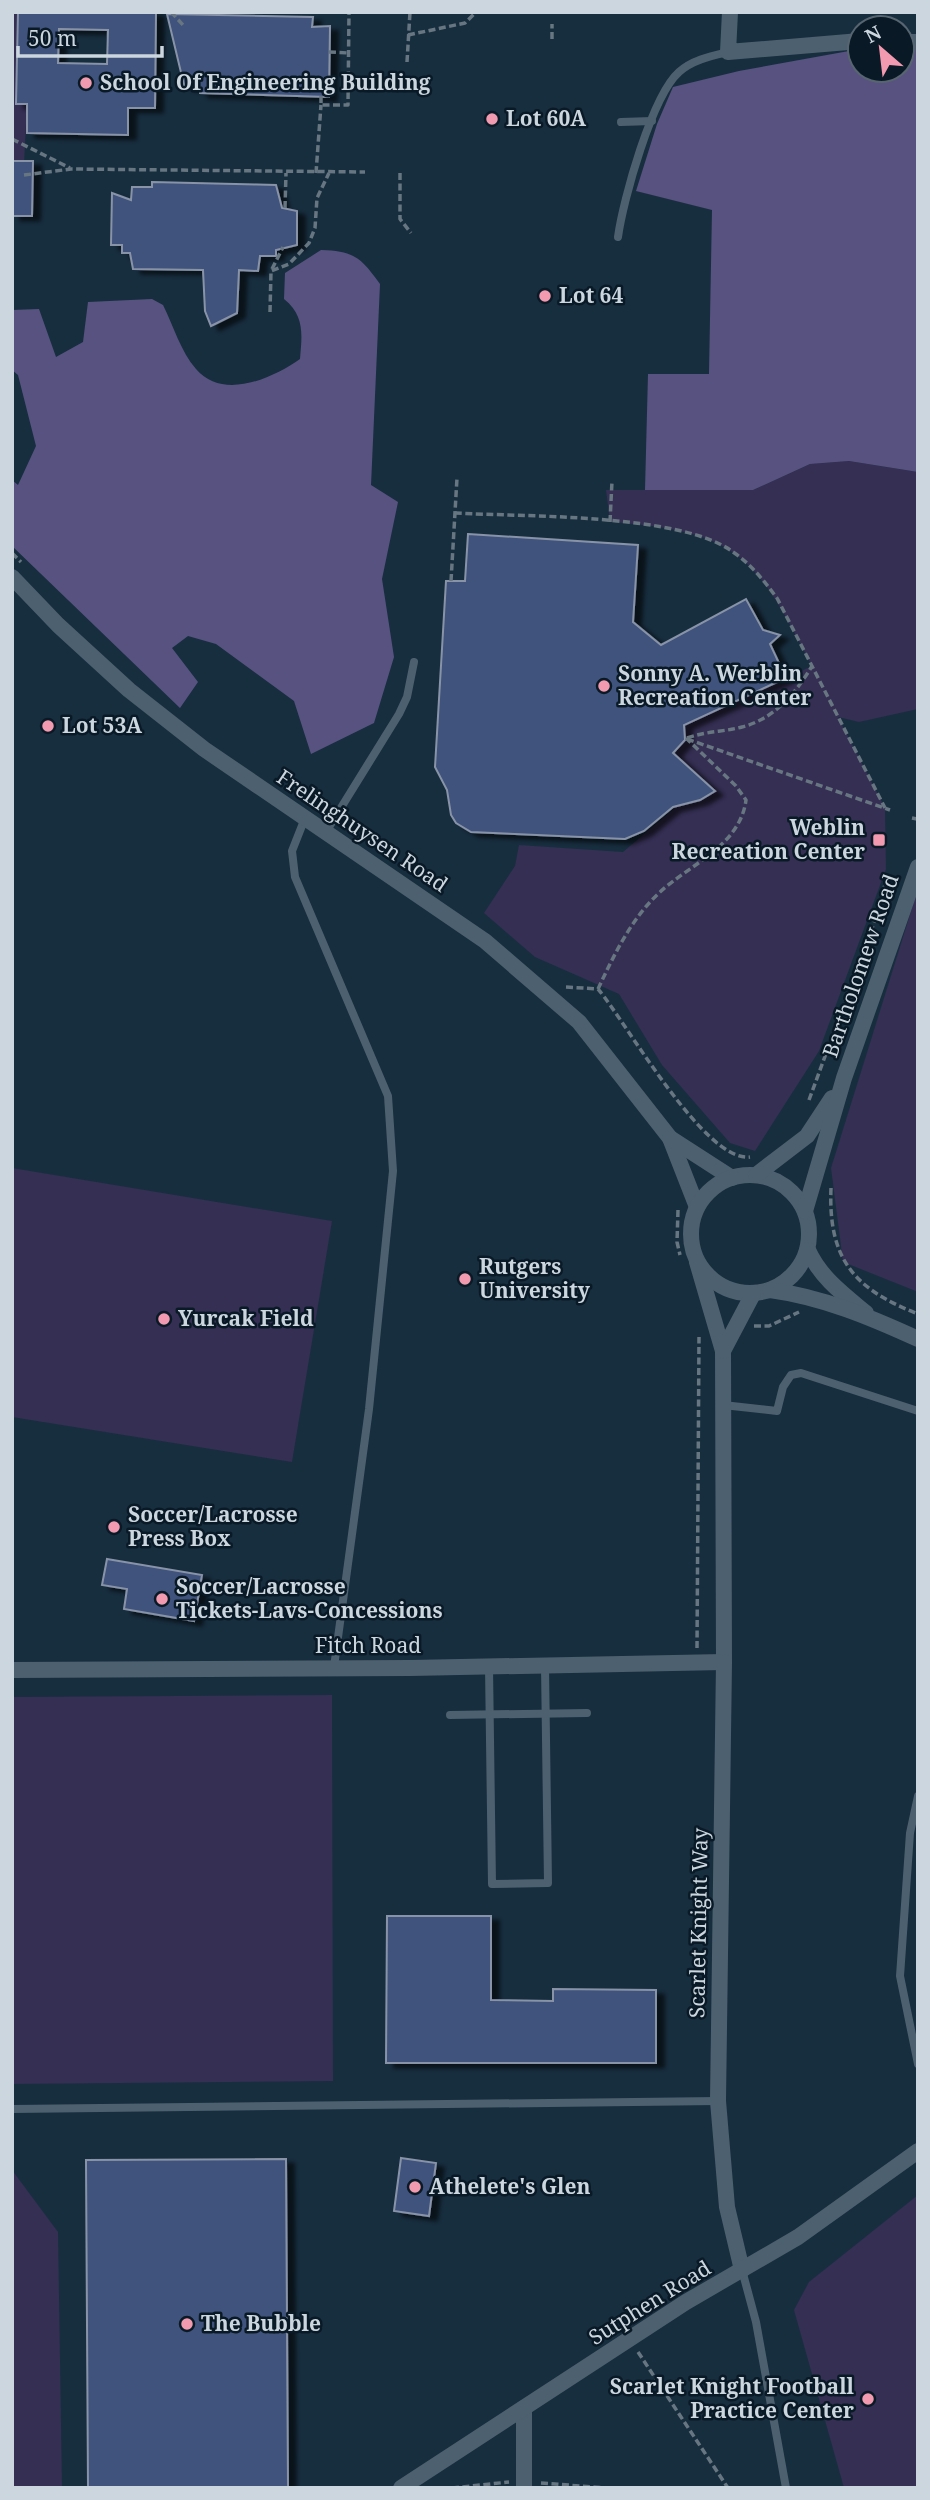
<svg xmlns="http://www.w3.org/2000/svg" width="930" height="2500" font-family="'Noto Serif',serif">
<defs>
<filter id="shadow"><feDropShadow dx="8" dy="4.5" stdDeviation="2" flood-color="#0009"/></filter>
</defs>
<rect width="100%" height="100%" fill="#122430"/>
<path fill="#172e3f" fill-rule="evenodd" d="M12,12H918V2488H12ZM860,28H902V70H860Z"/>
<g fill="#342f53">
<path d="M12,12H18L16,103L27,104L24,164L12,163Z"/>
<path d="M849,461L918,472V709L859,722L838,717L885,808L886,869L819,1051L755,1151L730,1143L662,1065L619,994L535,957L484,913L515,866L519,845L623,852L677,806L696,802L713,791L669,749L681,709L704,716L812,666C755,556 739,531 610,522L606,490H753L810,464Z"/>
<path d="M918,889V1292L843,1262L831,1168Z"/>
<path d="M12,1168L332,1221L292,1462L12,1417Z"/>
<path d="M332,1695L333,2081L12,2084V1697Z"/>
<path d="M12,2170L58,2232L62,2488H12Z"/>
<path d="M918,2195V2488H844L794,2310L809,2282Z"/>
</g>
<g fill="#585280">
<path d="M860,49V70H902V49H918V472L849,461L810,464L753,490H645L648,374H709L712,210L636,191L657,124L673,87L739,71Z"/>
<path d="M321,250C355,251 361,258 380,284L371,485L398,502L382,579L394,657L374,723L311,754L294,701L216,644L188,636L172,648L198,682L180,708L12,546V480L18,485L36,446L18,375L12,370V310L39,309L56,357L83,342L88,302L152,299L163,305C173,325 181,352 196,369C223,401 273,378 300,359C302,335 305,316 284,299L285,273Z"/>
</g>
<g fill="#3f527c" stroke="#8993a8" stroke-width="2" fill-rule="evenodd" filter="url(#shadow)">
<path d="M18,12H156L155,108H128V135L27,133V104H16ZM59,29L108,30L107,64L58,63Z"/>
<path d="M167,14L313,17L312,27L330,26L329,97L200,93V89L184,85Z"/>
<path d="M12,161H33L32,216H12Z"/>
<path d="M152,182L276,185L282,208L297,211V245L276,250V256H260L258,271L239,270L237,313L211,326L205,311L203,270L133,269L130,253H122V245H111L112,193L131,200L132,187H152Z"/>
<path d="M468,534L638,545L633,622L661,645L746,599L763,630L780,635L770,644L786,678L684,725L685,740L673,753L715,791L700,800L673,807L644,831L625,839L471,832L456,823L451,815L447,790L435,767L446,581H465Z"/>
<path d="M107,1559L202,1575L194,1621L124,1609L127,1589L102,1585Z"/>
<path d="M387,1916H491V2000L553,2001V1989L656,1990V2063H386Z"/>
<path d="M401,2158L436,2163L429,2216L394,2211Z"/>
<path d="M286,2159L288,2488H88L86,2160Z"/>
</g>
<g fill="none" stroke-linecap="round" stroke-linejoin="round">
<g stroke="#677681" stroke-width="3.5" stroke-dasharray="7 3.5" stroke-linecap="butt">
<path d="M171,12L184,26"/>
<path d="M408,35L465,23L476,12"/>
<path d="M552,39V24"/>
<path d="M329,52L349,53"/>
<path d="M407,62L410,12"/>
<path d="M321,96V105H348L349,12"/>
<path d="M12,139L70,168"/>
<path d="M316,173L321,105"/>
<path d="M400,173V219L411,233"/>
<path d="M24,175L71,169L365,172"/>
<path d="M285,208L286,173"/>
<path d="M272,269L283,247"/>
<path d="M270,312L271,271L289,264L309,243L315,228L317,198L329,173"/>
<path d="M455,513C523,517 681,513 733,552C751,564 764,581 777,598L885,808"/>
<path d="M610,522L612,481"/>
<path d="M12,553L21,562"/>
<path d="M451,581L457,478"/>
<path d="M687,738C707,731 723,732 742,727C774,719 796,693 812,666"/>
<path d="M687,739L890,810"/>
<path d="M912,818L917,819"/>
<path d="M566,987L598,989C626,1022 705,1163 750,1157"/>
<path d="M598,989C614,955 631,919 659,893C690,864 740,846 746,800L736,786L686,738"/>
<path d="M809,1100L882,901L886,877"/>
<path d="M831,1188C828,1259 854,1289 918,1314"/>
<path d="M678,1210L677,1242L680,1255"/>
<path d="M754,1326H769L799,1312"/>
<path d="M697,1648L699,1337"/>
<path d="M638,2352L728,2488"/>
<path d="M541,2483L607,2488"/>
<path d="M452,2488L509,2482"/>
</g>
<g stroke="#4d606f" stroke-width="8">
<path d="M621,122L652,121"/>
<path d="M618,237C623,200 652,96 679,72C692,60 711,56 728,52"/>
<path d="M305,818L292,851L295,877L388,1096L393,1171L369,1409L334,1667"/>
<path d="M326,832L399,714L407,697L414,662"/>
<path d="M723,1405L777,1411L783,1387L791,1375L801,1373L918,1411"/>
<path d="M489,1667L492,1884L548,1883L545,1666"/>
<path d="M450,1715L587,1713"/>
<path d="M918,1796L910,1833L900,1976L918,2064"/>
<path d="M12,2109L718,2101"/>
<path d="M742,2270L756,2322L786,2488"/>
</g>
<g stroke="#4d606f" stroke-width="16">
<path d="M730,12L728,52L860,41"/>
<path d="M902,42H918"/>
<path d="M12,577L58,625L129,690L204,749L485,941L579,1022L670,1138L697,1207"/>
<path d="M670,1138L732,1178"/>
<circle cx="750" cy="1234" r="59"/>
<path d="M756,1175L807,1136L832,1098"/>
<path d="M805,1211L844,1078L918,867"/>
<path d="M808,1250C820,1277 843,1294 866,1313"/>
<path d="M697,1262L723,1351L724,1662L718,2101L727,2207L742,2270"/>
<path d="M770,1290C822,1297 870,1317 918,1339"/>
<path d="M723,1351L753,1294"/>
<path d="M12,1670L410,1668L724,1662"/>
<path d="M524,2408V2488"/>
<path d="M401,2488L686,2302L798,2237L918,2151"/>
</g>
</g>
<g fill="#f29aaf" stroke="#091a26" stroke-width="2.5">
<circle cx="86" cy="83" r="7"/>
<circle cx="492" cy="119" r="7"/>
<circle cx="545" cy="296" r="7"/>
<circle cx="604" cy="686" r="7"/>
<circle cx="48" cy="726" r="7"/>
<rect x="872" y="833" width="14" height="14" rx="3.5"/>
<circle cx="465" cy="1279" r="7"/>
<circle cx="164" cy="1319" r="7"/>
<circle cx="114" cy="1527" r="7"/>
<circle cx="162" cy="1599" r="7"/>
<circle cx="415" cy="2187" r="7"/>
<circle cx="187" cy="2324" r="7"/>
<circle cx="868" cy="2399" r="7"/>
</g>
<g text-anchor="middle" stroke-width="5" stroke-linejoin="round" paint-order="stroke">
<g font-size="21" font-weight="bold" fill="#cbd6df" stroke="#091a26" text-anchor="start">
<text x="100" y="90">School Of Engineering Building</text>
<text x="506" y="126">Lot 60A</text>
<text x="559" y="303">Lot 64</text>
<text x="618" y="681">Sonny A. Werblin<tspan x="618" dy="24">Recreation Center</tspan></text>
<text x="62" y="733">Lot 53A</text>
<text x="865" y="835" text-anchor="end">Weblin<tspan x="865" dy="24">Recreation Center</tspan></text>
<text x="479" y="1274">Rutgers<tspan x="479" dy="24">University</tspan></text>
<text x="178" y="1326">Yurcak Field</text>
<text x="128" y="1522">Soccer/Lacrosse<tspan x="128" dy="24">Press Box</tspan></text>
<text x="176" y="1594">Soccer/Lacrosse<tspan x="176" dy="24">Tickets-Lavs-Concessions</tspan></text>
<text x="429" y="2194">Athelete's Glen</text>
<text x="201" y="2331">The Bubble</text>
<text x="854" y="2394" text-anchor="end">Scarlet Knight Football<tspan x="854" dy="24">Practice Center</tspan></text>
</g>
<g font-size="21" fill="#cbd6df" stroke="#091a26">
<text transform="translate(362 831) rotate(34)" y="7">Frelinghuysen Road</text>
<text transform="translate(861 966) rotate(-71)" y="7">Bartholomew Road</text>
<text x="368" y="1653">Fitch Road</text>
<text transform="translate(699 1923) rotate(-89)" y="7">Scarlet Knight Way</text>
<text transform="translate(650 2303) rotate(-32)" y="7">Sutphen Road</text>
</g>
</g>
<rect width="930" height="2500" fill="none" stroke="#cbd6df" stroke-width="28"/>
<g transform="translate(881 49) rotate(332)"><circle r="33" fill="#091a26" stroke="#576570" stroke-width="2"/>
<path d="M0-5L12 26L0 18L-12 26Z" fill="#f29aaf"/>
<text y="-10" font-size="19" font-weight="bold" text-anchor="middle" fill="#cbd6df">N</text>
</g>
<path d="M18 46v10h144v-10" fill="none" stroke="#cbd6df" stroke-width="3.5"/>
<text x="28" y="46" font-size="21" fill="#cbd6df" stroke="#091a26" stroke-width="5" paint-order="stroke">50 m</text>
</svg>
